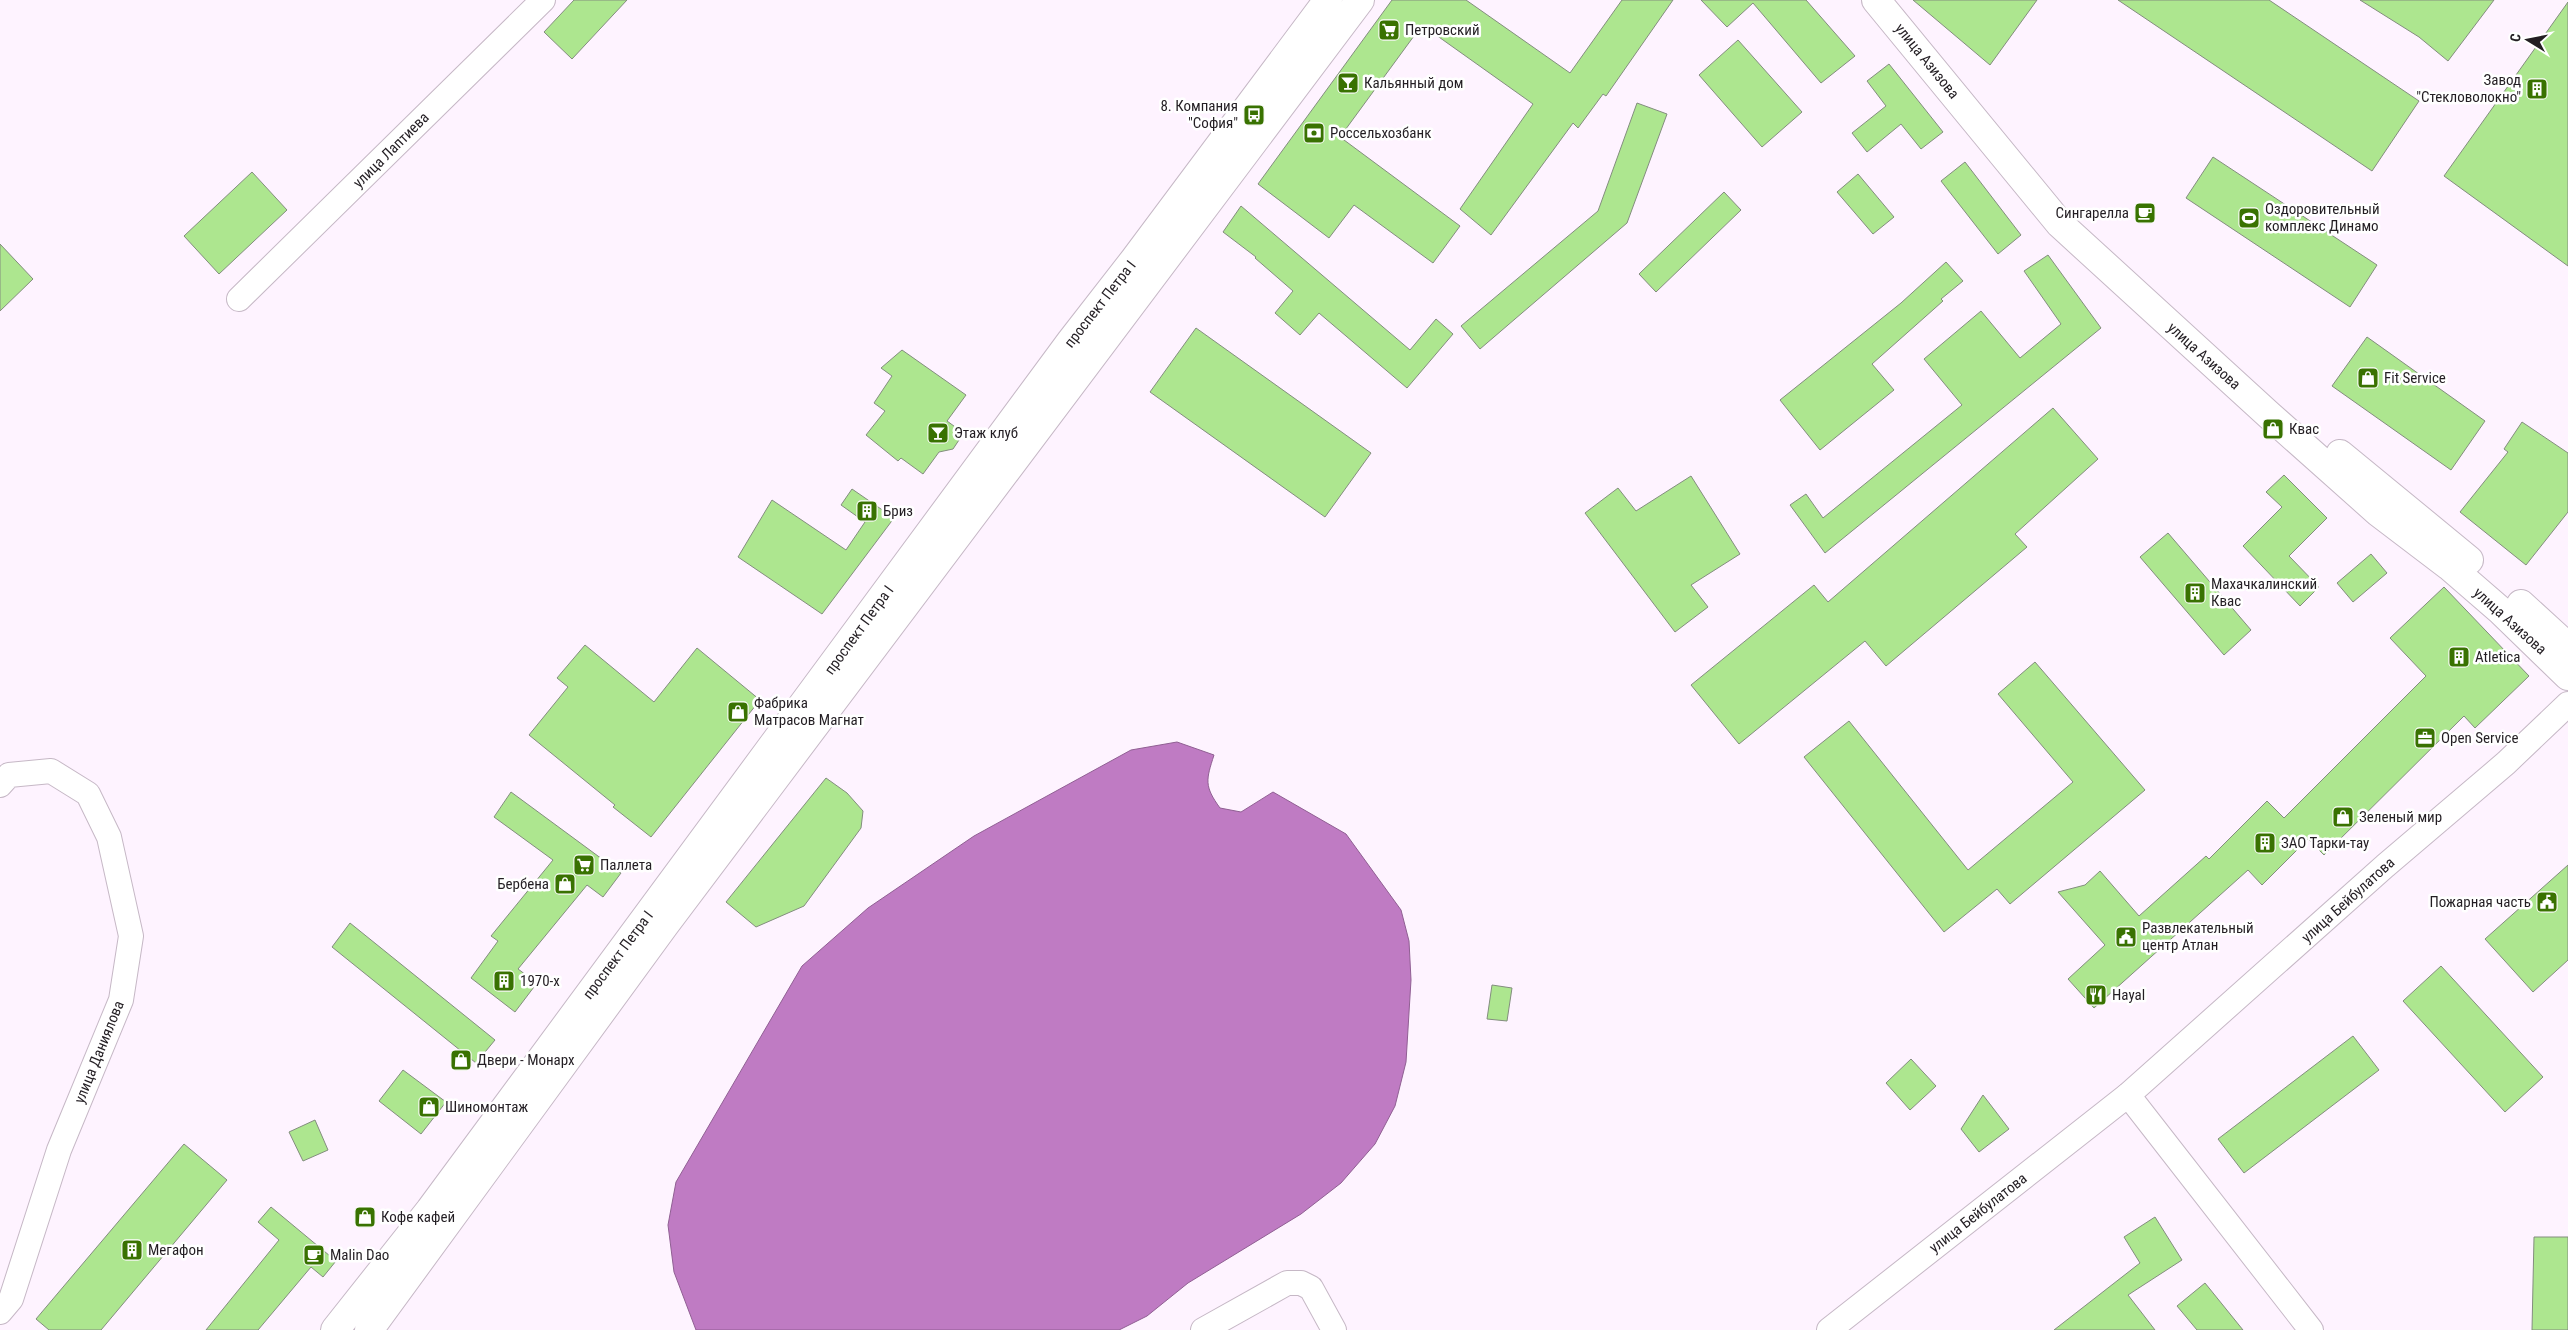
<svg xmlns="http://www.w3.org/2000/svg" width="2568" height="1330" font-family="'Roboto Condensed',sans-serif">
<rect width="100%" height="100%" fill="#fef3ff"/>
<path fill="#bf7bc3" stroke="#905f93" d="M1177,742L1214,755C1206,780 1204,786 1220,808L1241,812L1273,792L1346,834L1401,910L1409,941L1411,980L1406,1062L1395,1106L1375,1144L1341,1183L1301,1214L1188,1283L1147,1316L1119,1330H696L674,1272L668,1225L676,1182L802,966L868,908L974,836L1131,750Z"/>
<g fill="#ade68f" stroke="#838d7e">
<path d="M574,0H627L572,59L544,32Z"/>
<path d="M1392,0H1466L1570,73L1622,0H1673L1606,96L1603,94L1578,128L1573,123L1491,235L1460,209L1533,104L1422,25L1340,137L1460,226L1433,263L1354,205L1329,238L1258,184Z"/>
<path d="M1701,0H1806L1855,56L1821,83L1753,3L1727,27Z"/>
<path d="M1913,0H2037L1990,65Z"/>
<path d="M2118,0H2269L2419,101L2372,171Z"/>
<path d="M2360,0H2494L2448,61L2419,37Z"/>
<path d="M2568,2V266L2444,176Z"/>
<path d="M1738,40L1802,112L1762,147L1699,75Z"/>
<path d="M1889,64L1943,132L1921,149L1901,124L1867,152L1852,133L1886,106L1867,81Z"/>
<path d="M1637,103L1667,114L1627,223L1480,349L1461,326L1598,211Z"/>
<path d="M2213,157L2377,265L2350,307L2186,198Z"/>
<path d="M1965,162L2021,235L1998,254L1941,181Z"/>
<path d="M252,172L287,210L219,274L184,236Z"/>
<path d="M1858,174L1894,217L1873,234L1837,192Z"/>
<path d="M1724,192L1741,210L1656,292L1639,274Z"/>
<path d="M1241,206L1410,350L1436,319L1453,334L1407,388L1319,313L1300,335L1275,313L1293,291L1255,258L1256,257L1223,232Z"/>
<path d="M0,244L33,279L0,311Z"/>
<path d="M2048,255L2101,328L1825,553L1790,505L1806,494L1823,518L1962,405L1924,359L1981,311L2020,358L2061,324L2024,271Z"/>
<path d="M1946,262L1963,281L1941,299L1943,301L1872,364L1894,390L1820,450L1780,400L1901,303Z"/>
<path d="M1196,328L1371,453L1325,517L1150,392Z"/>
<path d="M2367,337L2485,421L2451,470L2332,386Z"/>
<path d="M902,350L966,395L947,421L958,429L959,440L953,449L939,452L923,474L901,458L898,461L866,435L885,411L874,403L892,376L881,368Z"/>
<path d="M2053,408L2098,459L2015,534L2027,547L1886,666L1865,641L1739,744L1691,685L1814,585L1828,602Z"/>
<path d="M2522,422L2568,453V512L2526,565L2460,512L2508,452L2504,449Z"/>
<path d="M2284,475L2327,518L2289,556L2319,587L2300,606L2243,546L2282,507L2266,492Z"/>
<path d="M1691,476L1740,554L1691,585L1708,607L1675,632L1585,513L1618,488L1636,511Z"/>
<path d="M852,489L894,518L822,614L738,557L772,500L846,550L865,522L841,505Z"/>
<path d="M2168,533L2251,630L2224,655L2140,557Z"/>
<path d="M2371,554L2387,573L2353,602L2337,583Z"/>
<path d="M2444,587L2529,676L2475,728L2464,716L2324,855L2308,839L2262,885L2248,870L2094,1008L2068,979L2105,945L2058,892L2085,885L2100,871L2139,916L2206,856L2209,859L2267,801L2284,818L2426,676L2390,638Z"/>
<path d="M585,645L654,702L697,648L760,700L651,837L613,807L615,805L529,735L568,687L557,678Z"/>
<path d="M2035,662L2145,790L2010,904L1997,889L1944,932L1804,757L1849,721L1968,870L2073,782L1998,694Z"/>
<path d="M826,778L847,793L863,811L861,828L804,906L756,927L726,902Z"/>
<path d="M511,792L621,873L603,897L587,885L518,969L537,983L515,1012L471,978L498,941L491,936L553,860L494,817Z"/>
<path d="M2568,865V960L2533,992L2485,939Z"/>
<path d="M350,923L495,1040L476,1063L332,947Z"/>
<path d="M2441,966L2543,1077L2505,1112L2403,1001Z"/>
<path d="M1492,985L1512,988L1507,1021L1487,1019Z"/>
<path d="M2353,1036L2379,1070L2244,1173L2218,1139Z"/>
<path d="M1911,1059L1936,1086L1910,1110L1886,1083Z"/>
<path d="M403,1070L446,1102L421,1134L379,1101Z"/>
<path d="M1983,1095L2009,1129L1979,1152L1961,1129Z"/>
<path d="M315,1120L328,1150L303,1161L289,1132Z"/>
<path d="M184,1144L227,1180L101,1330H49L36,1319Z"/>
<path d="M271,1207L336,1261L323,1277L311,1267L258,1330H206L279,1240L258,1222Z"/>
<path d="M2155,1217L2182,1260L2128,1295L2155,1330H2054L2140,1263L2124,1237Z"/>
<path d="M2534,1237H2568V1330H2532Z"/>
<path d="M2205,1283L2243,1330H2197L2177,1306Z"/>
</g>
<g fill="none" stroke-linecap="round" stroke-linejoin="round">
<g stroke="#c6b8c6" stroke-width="26">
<g id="minor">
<path d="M239,299L543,0"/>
<path d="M0,785L9,775L51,771L88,794L109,837L131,936L121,1000L59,1150L11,1299L0,1312"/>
<path d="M2128,1095L2311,1330"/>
<path d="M1203,1330L1287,1283H1301L1311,1288L1334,1330"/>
<path d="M1829,1330L2128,1095L2385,866L2506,763L2568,704"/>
</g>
</g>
<g stroke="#c6b8c6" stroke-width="30">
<g id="major">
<path d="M1876,0L2060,224L2269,415L2378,512L2449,566L2501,611L2568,676"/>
<path d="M2340,454L2469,560"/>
<path d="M2521,604L2568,647"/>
<path d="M335,1330L430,1210L1071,341L1134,260L1328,0"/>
<path d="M369,1330L664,926L1360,0"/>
</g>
</g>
<use href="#minor" stroke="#fff" stroke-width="24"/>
<use href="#major" stroke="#fff" stroke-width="28"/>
</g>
<defs>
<g id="supermarket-square" transform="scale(1.125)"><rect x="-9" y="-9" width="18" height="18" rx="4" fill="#397201" stroke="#fff"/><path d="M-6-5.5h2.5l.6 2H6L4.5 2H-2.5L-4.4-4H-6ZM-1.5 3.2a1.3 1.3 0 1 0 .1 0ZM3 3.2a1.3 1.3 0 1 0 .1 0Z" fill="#fff"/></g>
<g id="bar-square" transform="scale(1.125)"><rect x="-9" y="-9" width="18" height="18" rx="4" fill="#397201" stroke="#fff"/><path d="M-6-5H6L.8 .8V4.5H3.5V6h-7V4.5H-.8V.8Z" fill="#fff"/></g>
<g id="building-square" transform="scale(1.125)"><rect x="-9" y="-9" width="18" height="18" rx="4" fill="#397201" stroke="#fff"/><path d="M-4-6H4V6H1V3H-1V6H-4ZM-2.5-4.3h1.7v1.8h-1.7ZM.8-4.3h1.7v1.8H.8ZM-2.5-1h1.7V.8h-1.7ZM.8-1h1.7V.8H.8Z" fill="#fff"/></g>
<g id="bus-square" transform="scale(1.125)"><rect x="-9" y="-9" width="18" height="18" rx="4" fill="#397201" stroke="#fff"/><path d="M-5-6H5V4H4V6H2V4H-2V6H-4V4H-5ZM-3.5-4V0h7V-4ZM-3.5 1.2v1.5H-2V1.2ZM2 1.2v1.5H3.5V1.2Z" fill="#fff"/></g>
<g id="bank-square" transform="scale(1.125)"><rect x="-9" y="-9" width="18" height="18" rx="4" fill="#397201" stroke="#fff"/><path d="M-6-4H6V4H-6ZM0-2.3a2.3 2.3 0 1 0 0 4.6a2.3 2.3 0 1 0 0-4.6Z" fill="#fff"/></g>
<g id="cafe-square" transform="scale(1.125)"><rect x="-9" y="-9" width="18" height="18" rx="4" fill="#397201" stroke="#fff"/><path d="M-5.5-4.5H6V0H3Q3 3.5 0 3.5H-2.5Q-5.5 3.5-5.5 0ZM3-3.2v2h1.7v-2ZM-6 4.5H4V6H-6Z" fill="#fff"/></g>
<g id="stadium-square" transform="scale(1.125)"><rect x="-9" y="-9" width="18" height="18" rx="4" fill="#397201" stroke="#fff"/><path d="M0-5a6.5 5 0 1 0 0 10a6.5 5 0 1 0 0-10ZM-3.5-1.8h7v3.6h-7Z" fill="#fff"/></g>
<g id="shop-square" transform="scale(1.125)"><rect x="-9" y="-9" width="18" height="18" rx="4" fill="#397201" stroke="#fff"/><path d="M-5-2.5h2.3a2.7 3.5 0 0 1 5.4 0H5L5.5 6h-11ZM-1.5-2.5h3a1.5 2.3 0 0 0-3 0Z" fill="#fff"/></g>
<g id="office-square" transform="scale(1.125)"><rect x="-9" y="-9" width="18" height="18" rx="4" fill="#397201" stroke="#fff"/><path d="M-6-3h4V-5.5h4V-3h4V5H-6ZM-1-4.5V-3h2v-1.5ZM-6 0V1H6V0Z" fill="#fff"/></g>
<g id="civic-square" transform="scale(1.125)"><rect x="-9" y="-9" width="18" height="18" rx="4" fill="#397201" stroke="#fff"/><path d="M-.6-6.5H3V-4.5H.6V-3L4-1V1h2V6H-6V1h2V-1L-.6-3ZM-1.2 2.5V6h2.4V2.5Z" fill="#fff"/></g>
<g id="restaurant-square" transform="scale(1.125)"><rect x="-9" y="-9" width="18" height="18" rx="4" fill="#397201" stroke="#fff"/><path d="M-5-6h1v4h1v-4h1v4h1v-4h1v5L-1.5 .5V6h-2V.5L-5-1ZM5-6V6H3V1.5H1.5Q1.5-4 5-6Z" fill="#fff"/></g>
</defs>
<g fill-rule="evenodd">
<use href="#supermarket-square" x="1389" y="30"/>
<use href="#bar-square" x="1348" y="83"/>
<use href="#building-square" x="2537" y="89"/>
<use href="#bus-square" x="1254" y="115"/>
<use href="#bank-square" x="1314" y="133"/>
<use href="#cafe-square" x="2145" y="213"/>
<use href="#stadium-square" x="2249" y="218"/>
<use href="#shop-square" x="2368" y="378"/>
<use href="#shop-square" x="2273" y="429"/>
<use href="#bar-square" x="938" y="433"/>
<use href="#building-square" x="867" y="511"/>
<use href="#building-square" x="2195" y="593"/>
<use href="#building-square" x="2459" y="657"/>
<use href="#shop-square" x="738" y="712"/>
<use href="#office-square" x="2425" y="738"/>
<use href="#shop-square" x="2343" y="817"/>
<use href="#building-square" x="2265" y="843"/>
<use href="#supermarket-square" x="584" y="865"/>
<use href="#shop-square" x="565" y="884"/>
<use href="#civic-square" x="2547" y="902"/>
<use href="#civic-square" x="2126" y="937"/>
<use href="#building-square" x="504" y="981"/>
<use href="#restaurant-square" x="2096" y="995"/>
<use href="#shop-square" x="461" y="1060"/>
<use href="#shop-square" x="429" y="1107"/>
<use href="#shop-square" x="365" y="1217"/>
<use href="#building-square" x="132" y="1250"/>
<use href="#cafe-square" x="314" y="1255"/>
</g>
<g text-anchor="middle" stroke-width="5" stroke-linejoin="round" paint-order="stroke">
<g font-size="15" fill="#231e23" stroke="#fff" text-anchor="start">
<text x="1405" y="35">Петровский</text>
<text x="2521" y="85" text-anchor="end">Завод<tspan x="2521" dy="17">"Стекловолокно"</tspan></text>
<text x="1364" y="88">Кальянный дом</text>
<text x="1238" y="111" text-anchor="end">8. Компания<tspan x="1238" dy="17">"София"</tspan></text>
<text x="1330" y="138">Россельхозбанк</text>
<text x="2265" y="214">Оздоровительный<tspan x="2265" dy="17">комплекс Динамо</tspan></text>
<text x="2129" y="218" text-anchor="end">Сингарелла</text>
<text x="2384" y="383">Fit Service</text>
<text x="2289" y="434">Квас</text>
<text x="954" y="438">Этаж клуб</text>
<text x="883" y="516">Бриз</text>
<text x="2211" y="589">Махачкалинский<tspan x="2211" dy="17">Квас</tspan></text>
<text x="2475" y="662">Atletica</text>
<text x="754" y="708">Фабрика<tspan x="754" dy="17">Матрасов Магнат</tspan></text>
<text x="2441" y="743">Open Service</text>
<text x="2359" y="822">Зеленый мир</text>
<text x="2281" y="848">ЗАО Тарки-тау</text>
<text x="600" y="870">Паллета</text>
<text x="549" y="889" text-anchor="end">Бербена</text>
<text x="2531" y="907" text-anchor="end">Пожарная часть</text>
<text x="2142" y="933">Развлекательный<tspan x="2142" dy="17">центр Атлан</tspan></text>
<text x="520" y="986">1970-х</text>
<text x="2112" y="1000">Hayal</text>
<text x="477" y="1065">Двери - Монарх</text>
<text x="445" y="1112">Шиномонтаж</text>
<text x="381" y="1222">Кофе кафей</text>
<text x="148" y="1255">Мегафон</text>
<text x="330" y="1260">Malin Dao</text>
</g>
<g font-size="15" fill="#231e23" stroke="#fff">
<text transform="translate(1927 61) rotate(51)" y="5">улица Азизова</text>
<text transform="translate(391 150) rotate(-45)" y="5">улица Лаптиева</text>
<text transform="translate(1100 304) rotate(-52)" y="5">проспект Петра I</text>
<text transform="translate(2204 356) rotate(42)" y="5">улица Азизова</text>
<text transform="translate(2510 621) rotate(42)" y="5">улица Азизова</text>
<text transform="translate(859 630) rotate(-54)" y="5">проспект Петра I</text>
<text transform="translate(2348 900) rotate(-42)" y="5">улица Бейбулатова</text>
<text transform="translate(618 955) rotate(-53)" y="5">проспект Петра I</text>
<text transform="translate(99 1052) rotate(-68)" y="5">улица Даниялова</text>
<text transform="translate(1978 1213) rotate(-38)" y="5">улица Бейбулатова</text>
</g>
</g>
<g transform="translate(2528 40) rotate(280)" stroke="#ffffff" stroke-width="4" paint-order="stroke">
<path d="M0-4L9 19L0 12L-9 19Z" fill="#231e23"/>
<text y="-8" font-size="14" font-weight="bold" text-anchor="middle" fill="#231e23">С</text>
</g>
</svg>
